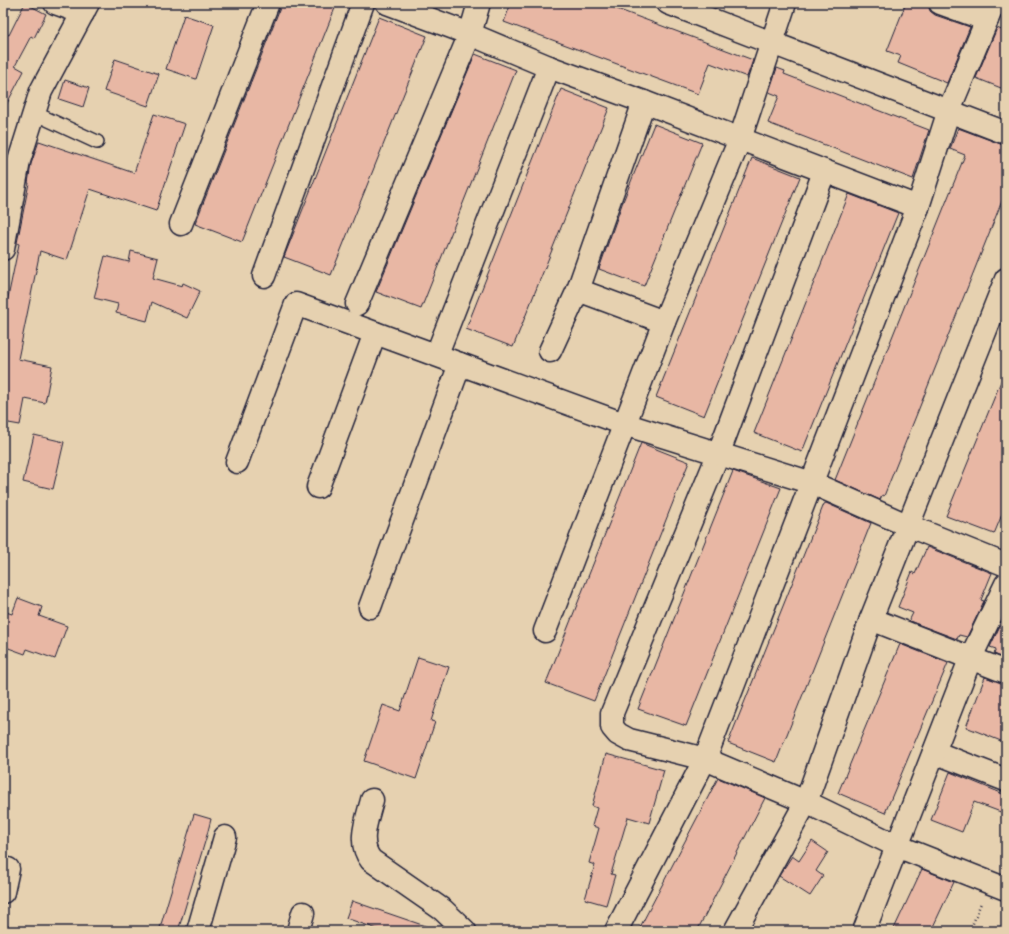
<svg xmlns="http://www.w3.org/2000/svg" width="1009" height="934" font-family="'Indie Flower',sans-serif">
<rect width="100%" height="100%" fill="#e6d1b0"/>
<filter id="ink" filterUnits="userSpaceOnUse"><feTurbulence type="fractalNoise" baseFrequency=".025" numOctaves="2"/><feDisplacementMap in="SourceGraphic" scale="8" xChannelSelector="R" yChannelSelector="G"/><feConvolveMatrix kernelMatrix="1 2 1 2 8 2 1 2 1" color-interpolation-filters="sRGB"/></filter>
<g filter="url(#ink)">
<g fill="#e8b7a4" stroke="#22223b">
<path d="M25,3L46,14L34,38L31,36L15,66L24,71L3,111V32L9,35Z"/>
<path d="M282,3H337L242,242L195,224Z"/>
<path d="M511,3H601L753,60L747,77L710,63L698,94L504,22Z"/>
<path d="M906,3H928L930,11L935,15L970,27L947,83L898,63L901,56L887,51Z"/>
<path d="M184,15L214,25L196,79L166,69Z"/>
<path d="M379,17L427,36L331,275L284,257Z"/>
<path d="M997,28L1006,32V90L976,78Z"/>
<path d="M475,54L516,70L421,309L376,292Z"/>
<path d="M115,59L159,74L148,106L104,91Z"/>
<path d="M777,68L785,71L784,74L929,130L913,179L768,123L779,96L769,92Z"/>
<path d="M65,80L89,88L83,107L59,99Z"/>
<path d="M561,89L609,108L513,347L466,329Z"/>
<path d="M154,114L185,124L156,211L90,189L67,260L40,251L18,359L52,366L45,403L25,399L20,425L3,422V322L19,244L17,243L29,183H28L31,164L39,141L134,173Z"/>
<path d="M654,124L702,143L644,286L599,269L622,204Z"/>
<path d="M958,128L1006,146V191L884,496L882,495L880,500L835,480L965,155L950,149Z"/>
<path d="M752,158L800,177L704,416L656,397Z"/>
<path d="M849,194L898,213L802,452L754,433Z"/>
<path d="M131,251L158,258L153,278L182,286L183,283L200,291L187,318L152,302L147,321L116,313L118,304L94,298L105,256L129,262Z"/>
<path d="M1006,369V505L994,534L946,516Z"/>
<path d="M34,435L64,442L53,489L23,482Z"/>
<path d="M641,443L689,462L594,701L546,683Z"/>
<path d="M733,471L781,488L686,726L638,709Z"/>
<path d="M826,503L871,523L776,762L728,743L824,504Z"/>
<path d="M927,547L992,573L981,600L984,601L967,637L959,635L957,639L909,621L913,613L898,607L912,572L915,574Z"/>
<path d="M18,598L42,607L39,616L67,626L55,659L27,649L25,654L3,646V611L12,614Z"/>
<path d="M1006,613V659L994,654L996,649L990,647Z"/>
<path d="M900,644L948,663L885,813L838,793Z"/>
<path d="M418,657L449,667L431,721L435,722L416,779L364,761L383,705L400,711Z"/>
<path d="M985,677L1006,684V743L966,727Z"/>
<path d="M606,754L664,770L649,823L628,817L611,874L615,875L606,905L585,899L595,865L589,863L599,828L592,826L597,808L592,806Z"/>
<path d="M950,772L1006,795V814L974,802L962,832L931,820Z"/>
<path d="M718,778L765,798L697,931H638Z"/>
<path d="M194,814L211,819L207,835L178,931H159Z"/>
<path d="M812,841L828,852L816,871L823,876L810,896L779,876L792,856L799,861Z"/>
<path d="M922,869L954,882L931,931H893Z"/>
<path d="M352,901L431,928L430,931H383L346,918Z"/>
</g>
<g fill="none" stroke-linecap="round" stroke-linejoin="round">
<g stroke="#22223b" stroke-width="16">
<path id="lane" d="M34,113L97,142"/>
</g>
<g stroke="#22223b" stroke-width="25">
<g id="street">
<path d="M55,3L83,13"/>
<path d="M387,3L470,34L549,67L644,102L918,207"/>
<path d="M668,3L1006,133"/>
<path d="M940,3L987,20"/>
<path d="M824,172L718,455L612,713V727L618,734L629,740L705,759L806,802L897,846L1006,889"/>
<path d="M181,224L268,3"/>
<path d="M3,249L19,161L41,91L88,3"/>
<path d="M264,276L363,3"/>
<path d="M578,290L664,322"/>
<path d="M357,304L470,34L479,3"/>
<path d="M440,346L549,67"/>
<path d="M550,351L578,290L644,102"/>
<path d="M237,462L296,304L624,424L812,483L909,526L1006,565"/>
<path d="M318,487L375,333"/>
<path d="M370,607L460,364"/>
<path d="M871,619L1006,672"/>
<path d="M545,631L664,322L740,139L785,3"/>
<path d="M934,752L1006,780"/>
<path d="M372,800C367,820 357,843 371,860L443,910L465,931"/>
<path d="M3,892L8,869"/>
<path d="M198,931L225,837"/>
<path d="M298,931L303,913"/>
<path d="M616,931L705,759L918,207L949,110L994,3"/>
<path d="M735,931L806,802L871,619L1006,279"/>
<path d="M864,931L971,657L1006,584"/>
</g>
</g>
<path stroke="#22223b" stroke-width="2.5" stroke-dasharray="1 3" stroke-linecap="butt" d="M970,931L981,903"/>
<use href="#lane" stroke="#e6d1b0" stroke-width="13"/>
<use href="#street" stroke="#e6d1b0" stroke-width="22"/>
</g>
</g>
<rect width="1009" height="934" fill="none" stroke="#e6d1b0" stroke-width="16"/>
<rect x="8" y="8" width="993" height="918" fill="none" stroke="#22223b" stroke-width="1.5" filter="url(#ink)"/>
</svg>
